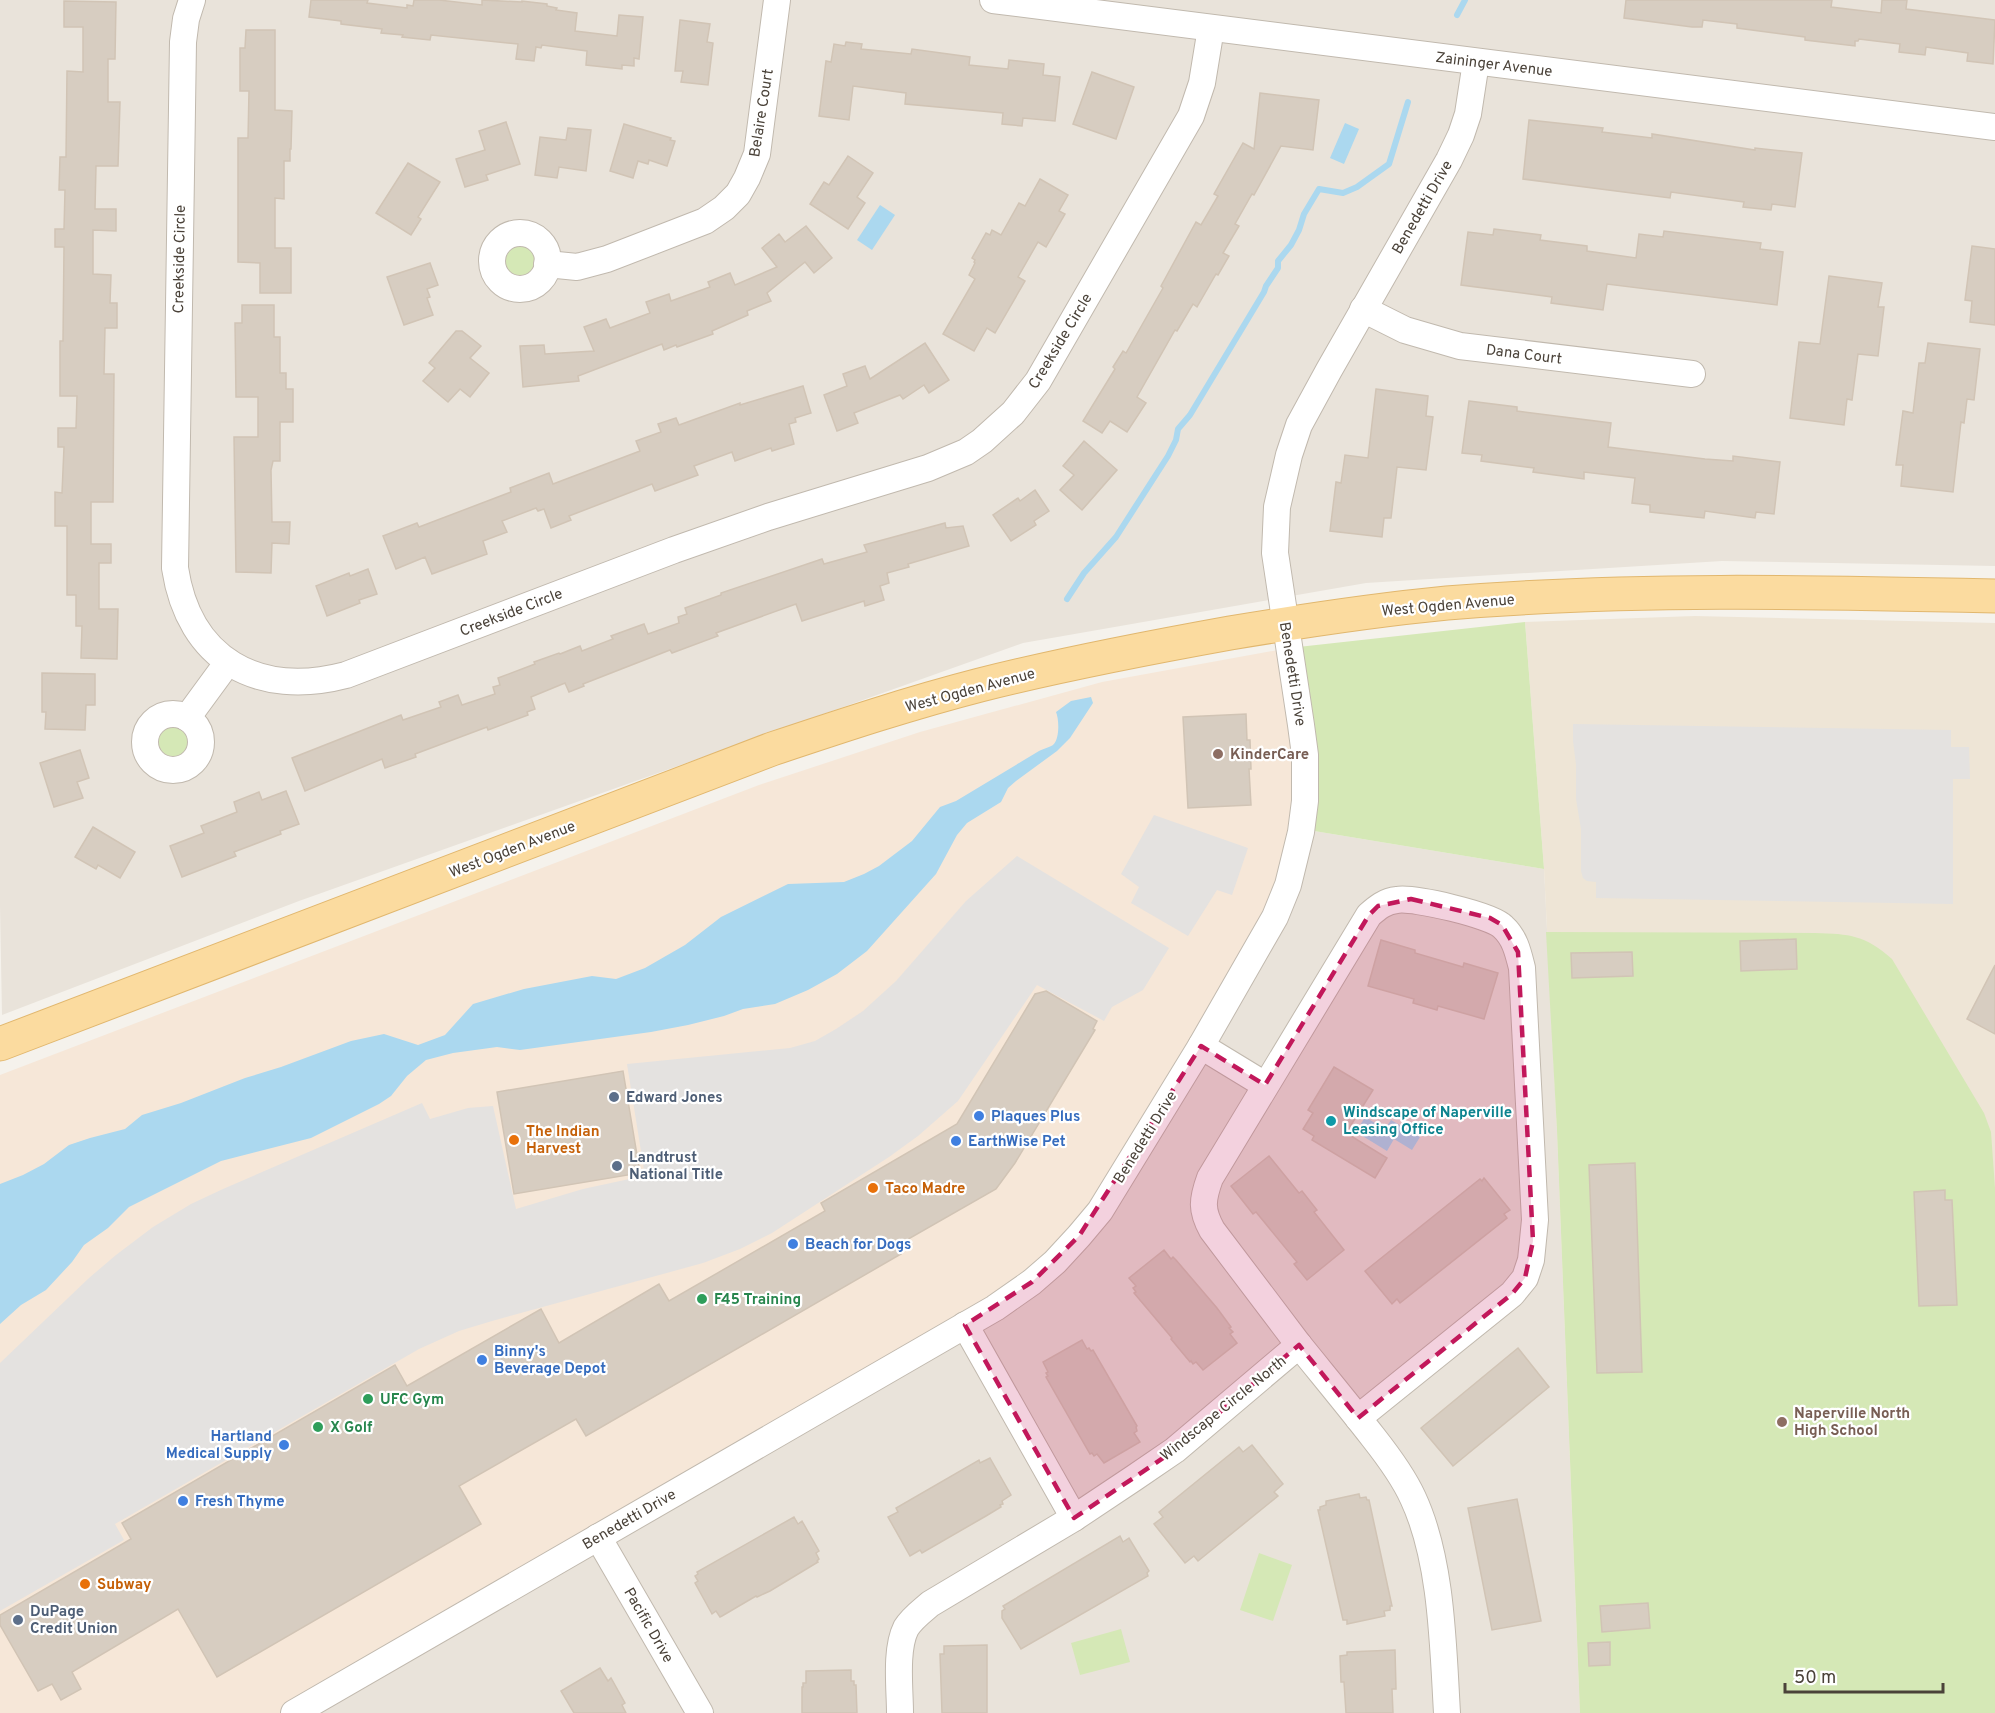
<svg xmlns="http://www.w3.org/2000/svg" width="1995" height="1713" font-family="Overpass,sans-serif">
<rect width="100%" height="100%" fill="#f5f2ec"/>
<g fill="#e9e3da">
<path d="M0,0H1995V566L1722,561L1366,583L1023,643L299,901L2,1015L0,906Z"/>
<path d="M1302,829L1544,869L1557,1130L1580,1713H296Z"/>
</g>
<path fill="#f6e7d8" d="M1289,648L1298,700L1290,878L1095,1216L1047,1268L296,1713H0V1075L759,785L920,732L1102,682Z"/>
<path fill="#eee5d6" d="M1695,616L1995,623V1713H1580L1557,1130L1544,869L1525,622Z"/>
<g fill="#d5e8b6">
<circle cx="520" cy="260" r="17"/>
<path d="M1525,622L1544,869L1302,829L1289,648Z"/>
<circle cx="174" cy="741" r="16"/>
<path d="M1546,932L1815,933C1850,934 1865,935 1892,959L1984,1113L1991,1132L1995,1188V1713H1580L1557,1130Z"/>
<path d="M1259,1553L1292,1565L1273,1621L1240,1610Z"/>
<path d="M1121,1629L1130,1662L1080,1675L1071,1643Z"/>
</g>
<g fill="#e4e2e0">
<path d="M1573,724L1951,730V747H1969L1970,779H1953V904L1596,898V882L1587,881L1583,878L1581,871V829L1576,799V765L1573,741Z"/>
<path d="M1154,815L1248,848L1232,895L1217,890L1188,936L1131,903L1139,887L1121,874Z"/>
<path d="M1017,856L1169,948L1143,990L1112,1007L1104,1021L1037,985L958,1101L918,1136L889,1157L772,1233L740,1249L703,1263L492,1321L459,1331L419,1349L115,1524L124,1540L0,1611V1363L89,1278L116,1255L153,1227L191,1204L223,1189L422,1103L430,1119L468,1108L493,1106L516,1209L583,1189L634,1178L642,1175L644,1170L627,1064L790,1048L815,1041L836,1029L863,1011L896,981L966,901Z"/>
</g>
<g fill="#abd8ef">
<path d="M1345,123L1359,129L1344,164L1330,158Z"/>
<path d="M880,205L895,215L872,250L857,240Z"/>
<path d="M1091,697L1093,703L1070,738L1057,751L1016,781L1008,788L1001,802L967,823L957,835L936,874L867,951L837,974L808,990L775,1004L743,1009L724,1016L688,1025L651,1032L520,1050L497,1047L453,1053L426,1060L407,1076L391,1096L379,1104L311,1138L221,1161L129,1207L108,1228L84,1245L72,1262L46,1290L21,1305L0,1324V1184L23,1175L44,1164L69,1145L90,1138L125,1129L142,1115L181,1103L245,1078L281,1067L351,1041L384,1034L418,1045L445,1035L473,1004L524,989L592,976L616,979L645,968L685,945L721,917L788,884L844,882L864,874L879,866L912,841L940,807L956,801L1039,751C1043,749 1050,747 1053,745C1060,739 1059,719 1056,712L1071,701Z"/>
<path d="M1365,1117L1385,1129L1391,1120L1420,1137L1412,1150L1394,1139L1387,1151L1356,1132Z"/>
</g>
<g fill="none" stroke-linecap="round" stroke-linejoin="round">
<g stroke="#abd8ef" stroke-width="6">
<path d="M1457,15L1465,0"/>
<path d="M1067,599L1084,573L1116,537L1168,456L1176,440L1178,429L1190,415L1264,292L1266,286L1278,268V261L1291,245L1299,230L1304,214L1319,189L1343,193L1357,187L1389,164L1408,102"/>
</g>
</g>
<g fill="#d7cdc1" stroke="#d1c4b5" stroke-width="1.5">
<path d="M311,0H368L367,3L407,8V5L413,6L414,0H439L482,5V0L522,2V1L547,4V6L557,8L556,10L577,13L575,31L617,36L619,15L643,17L639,59L634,58V66L622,65V69L586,65L587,51L542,45L541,48L536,47L534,61L516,59L518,44L431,35L430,40L402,37L403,35L381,33L382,29L341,24V21L309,17Z"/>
<path d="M1626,0H1832L1831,7L1881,13L1882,0H1907L1906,9L1995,20L1993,64L1967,61L1968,53L1926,47L1925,55L1899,52L1900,44L1859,39L1858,41H1855V46L1805,40V37L1737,28V24L1703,20L1702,27H1692L1624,18Z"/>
<path d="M64,1L116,2L115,59H108V102H120L118,166H96L95,209H116V231L93,230V274L111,275L110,303H117V328H105L104,374H114L113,502H91V544H111V563H99V609H118L117,659L81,658L82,626H76V595H67V526H55V492L62,493L64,447H58V428H76L77,396H60V341H63L64,247H55V229H64L65,190H59L60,157H66L67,71L83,72V27H64Z"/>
<path d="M680,20L710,24L707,42L713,43L708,85L681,82L683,71H675Z"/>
<path d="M246,30H275V110L292,111L291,149H290V161H284V199L275,198V248H291V293H260V263L238,262V138H248L249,91H240V48H245Z"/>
<path d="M846,42L862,44L861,49L911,54L912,49L970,57L969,65L1008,69L1009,60L1044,64L1043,75L1060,77L1055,121L1023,118L1022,126L1002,124L1003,113L905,104L906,93L853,86L849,120L819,116L826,61L831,62L834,44L845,46Z"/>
<path d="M1092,72L1134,87L1116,139L1073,124Z"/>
<path d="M1260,93L1319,100L1313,150L1281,146L1254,195L1252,194L1235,224L1239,226L1223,253L1229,256L1218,275L1216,274L1197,307L1193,304L1177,331L1175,330L1137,397L1146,403L1127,432L1110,421L1102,433L1083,421L1115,369L1113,367L1123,351L1126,353L1163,288L1161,286L1196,222L1201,225L1218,196L1214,194L1243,143L1254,149Z"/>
<path d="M1529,120L1603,128L1602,132L1652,138V134L1755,150V148L1802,153L1795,207L1772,204L1771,210L1743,207L1744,202L1671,192L1670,198L1523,179Z"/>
<path d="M506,122L520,164L486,175L488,180L465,187L456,159L485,150L479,131Z"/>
<path d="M624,124L671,138L670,140L675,141L667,166L649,160L648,164L638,161L633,178L610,171Z"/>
<path d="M568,128L591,130L586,171L559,167L557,178L535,175L540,137L566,140Z"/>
<path d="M848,156L873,173L857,197L865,203L848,229L810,204L824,182L829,185Z"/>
<path d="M408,163L440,182L418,217L421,219L411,235L376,213Z"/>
<path d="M1040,179L1068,195L1059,211L1065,214L1046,247L1038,242L1018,277L1025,281L995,333L987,328L974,351L943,334L975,279L969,275L975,263L974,262L975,260L972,258L986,233L990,235L992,230L1001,235L1019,203L1025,206Z"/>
<path d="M806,226L832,258L814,273L805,262L767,293L771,301L747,311L748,315L712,331L713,334L677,347L676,345L664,350L662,344L578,376L579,381L523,387L520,346L544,345L545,354L594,351L584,327L606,319L610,328L650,313L646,302L669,294L671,301L710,287L708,282L730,273L735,285L777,267L762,248L779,234L785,242Z"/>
<path d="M1494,229L1541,235L1540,240L1587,246V251L1636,258L1639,234L1663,237L1664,231L1761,243L1760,249L1783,252L1777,305L1607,284L1603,310L1551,303L1552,297L1461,285L1468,232L1493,235Z"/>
<path d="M1972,246L1995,249V325L1970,322L1972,301L1965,300Z"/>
<path d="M430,263L438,285L427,289L430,297L427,298L433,315L404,325L387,277Z"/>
<path d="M1829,276L1882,283L1878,307H1884L1878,356L1858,354L1852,400L1847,399L1844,425L1790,418L1799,342L1820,344Z"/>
<path d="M242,305H274V337H280V373H286V389H293V422H280V461H273L271,470L272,522H290L289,544L272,543L271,573L236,572L234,437H258V397H236L235,323H242Z"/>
<path d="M456,331H462L481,346L470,358L489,373L470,397L460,389L448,402L423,381L435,368L429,363Z"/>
<path d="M925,343L949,380L929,393L924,385L903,399L900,395L854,413L858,423L837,431L824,395L847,386L843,374L865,366L870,379Z"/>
<path d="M1928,343L1980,349L1974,400L1967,399L1964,423L1961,422L1953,492L1901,486L1903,465H1896L1903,411L1913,413L1919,363H1925Z"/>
<path d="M803,386L811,413L795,418L796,422L789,424L794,444L772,451L771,448L735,461L732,452L694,466L698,475L655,491L652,484L569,516L571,520L551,528L544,509L538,511L536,508L502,521L507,532L483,541L487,554L432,574L425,557L396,569L383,536L417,523L419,527L511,492L510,488L549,473L553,484L640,451L636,441L661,432L658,424L676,418L679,425L740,403V405Z"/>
<path d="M1376,389L1428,396L1426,416L1433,417L1426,470L1397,467L1391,518H1384L1382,537L1330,531L1336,482L1341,483L1345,455L1368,458Z"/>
<path d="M1469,401L1517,407V411L1611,423L1608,447L1705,459L1733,461V456L1780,462L1774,514L1756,512L1755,518L1705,511L1704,518L1650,512V505L1632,503L1635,478L1584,472V479L1533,472L1534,468L1481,461L1482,455L1462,453Z"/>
<path d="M1084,441L1117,470L1082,510L1060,490L1074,475L1063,466Z"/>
<path d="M1035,490L1049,511L1034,521L1036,525L1011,541L993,515L1018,498L1020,501Z"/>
<path d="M945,523L946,528L963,526L969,546L908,564L909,567L887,573L889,583L880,586L884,600L865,606L864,601L802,621L796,604L716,633L718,636L672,653L670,650L583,684L584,686L569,692L565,683L531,697L535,709L527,712L528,715L488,730L487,727L415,754L416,757L385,768L382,759L305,791L292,758L401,715L403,720L441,707L439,702L458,695L462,705L495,694L493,687L500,685L498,678L535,664L534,662L559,653L560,654L580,646L582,651L613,639L611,636L644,624L648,634L679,623L678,617L687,614L685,608L721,595V593L822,559L824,564L867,552L864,545Z"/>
<path d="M368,569L377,594L359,600L360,603L327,616L316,586L349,573L350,576Z"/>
<path d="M42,673L95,674V705H86L85,730L45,729L46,712H42Z"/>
<path d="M1246,714L1247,740H1250L1251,769H1249L1251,805L1188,808L1183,717Z"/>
<path d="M80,750L89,778L77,782L83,798L54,807L40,763Z"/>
<path d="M286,791L299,824L280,831L281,834L234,852L236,856L182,877L170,846L204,833L201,826L237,812L234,802L259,792L262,800Z"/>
<path d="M93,827L135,852L120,878L98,865L96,869L75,857Z"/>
<path d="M1796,939L1797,969L1741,971L1740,941Z"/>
<path d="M1381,940L1415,950V953L1463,967L1464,963L1498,973L1484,1019L1438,1006L1437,1010L1413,1003L1414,999L1368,986Z"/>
<path d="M1632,952L1633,976L1572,978L1571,953Z"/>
<path d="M1995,965V1034L1967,1019Z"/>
<path d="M1046,991L1097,1021L1093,1029L1095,1030L1015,1163L996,1189L896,1246L901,1254L586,1436L576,1419L459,1486L481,1524L217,1677L178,1609L72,1672L81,1689L61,1700L52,1684L38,1691L0,1625V1615L131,1539L122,1523L395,1365L407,1386L541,1309L559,1343L659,1284L669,1301L825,1211L821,1203L957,1124L1035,994Z"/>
<path d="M1334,1067L1373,1090L1346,1133L1387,1158L1375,1178L1312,1140L1314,1136L1303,1129L1313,1113L1308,1110Z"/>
<path d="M623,1071L640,1173L514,1194L497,1092Z"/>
<path d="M1269,1156L1299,1193L1302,1191L1317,1210L1314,1212L1344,1250L1307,1280L1294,1264L1297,1262L1256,1212L1253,1214L1231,1186Z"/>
<path d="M1635,1163L1642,1372L1597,1373L1589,1165Z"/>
<path d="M1484,1178L1510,1210L1504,1214L1507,1218L1400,1303L1397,1299L1392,1304L1365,1271L1480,1179L1482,1181Z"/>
<path d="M1945,1190V1200H1952L1957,1305L1919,1306L1914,1192Z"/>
<path d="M1164,1250L1171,1259L1173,1257L1176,1260L1217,1308L1231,1327L1229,1328L1233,1332L1230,1334L1237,1343L1203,1370L1196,1362L1193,1364L1191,1361L1190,1362L1171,1339L1172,1338L1134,1293L1136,1292L1133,1288L1136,1286L1129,1278Z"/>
<path d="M1082,1340L1087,1349L1089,1348L1091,1351L1093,1350L1137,1426L1136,1427L1137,1431L1134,1433L1140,1442L1104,1463L1097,1454L1094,1456L1092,1453L1090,1454L1046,1377L1048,1376L1046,1373L1048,1372L1043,1362Z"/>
<path d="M1518,1348L1549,1387L1453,1466L1421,1428Z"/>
<path d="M1252,1445L1283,1484L1274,1492L1278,1496L1198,1561L1194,1556L1185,1563L1154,1524L1163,1517L1159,1512L1239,1447L1243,1452Z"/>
<path d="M990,1458L1011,1495L1002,1501L1003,1504L1000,1505L1001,1507L986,1516L922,1553L920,1550L910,1556L888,1517L898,1512L896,1508L979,1460L980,1463Z"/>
<path d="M1359,1494L1360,1498L1366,1497L1367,1500H1369L1392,1606H1390V1610L1384,1611L1385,1616L1347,1624V1620H1343L1318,1510H1320V1507L1326,1505V1501Z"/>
<path d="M1517,1499L1541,1621L1492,1630L1468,1508Z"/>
<path d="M794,1517L798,1524L802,1521L819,1551L816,1553L819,1559L817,1561L818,1562L770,1591L757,1597L756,1596L722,1616L720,1617L716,1611L712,1614L695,1583L698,1581L695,1576L698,1574L697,1572Z"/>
<path d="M1120,1536L1123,1542L1129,1538L1149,1571L1147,1573L1148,1576L1021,1649L1002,1618V1611L1005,1609L1003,1606Z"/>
<path d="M1648,1603L1650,1628L1602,1632L1600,1606Z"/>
<path d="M1610,1642V1665L1589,1666L1588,1643Z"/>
<path d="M987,1645V1713H942L940,1654H944V1646Z"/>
<path d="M1395,1650L1396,1689H1392L1393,1713H1346L1344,1682H1341L1340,1656L1347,1655V1652Z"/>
<path d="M600,1668L608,1681L611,1678L625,1703L622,1705L626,1713H574L561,1691Z"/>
<path d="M851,1670V1681H854V1685H856L857,1713H802V1687H803V1683H806V1671Z"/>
</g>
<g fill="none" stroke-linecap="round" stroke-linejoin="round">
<g stroke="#c1b9ae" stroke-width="28">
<g id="minor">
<path d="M192,0L186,19L183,42L175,568C189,660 258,698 346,675L674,550L768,517L928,468L966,452L982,441L1013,413L1038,381L1191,116L1202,83L1211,28"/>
<path d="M993,0L1995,127"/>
<circle cx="520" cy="261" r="28"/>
<path d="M547,264L577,267L607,259L705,221L724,208L738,194L747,178L757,154L777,0"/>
<path d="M1363,309L1405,330L1460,346L1692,374"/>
<circle cx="173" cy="742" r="28"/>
<path d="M187,718L228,662"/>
<path d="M1201,1046L1265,1085"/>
<path d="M965,1325L1074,1518"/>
<path d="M1299,1345L1212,1230C1201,1210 1202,1200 1210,1178L1369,915C1377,908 1385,901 1397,900C1413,897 1492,915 1503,927C1515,938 1518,952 1522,968L1535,1220L1531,1260L1525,1278L1512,1294L1358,1418"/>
<path d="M598,1537L700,1713"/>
<path d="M294,1713L995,1308L1032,1282L1055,1262L1079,1236L1100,1211L1201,1046L1275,917L1288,885L1301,832L1305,801V755L1301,725L1275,553L1277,507L1289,455L1299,425L1329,370L1449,160L1461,135L1468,114L1476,62"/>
<path d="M900,1713C900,1689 895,1650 906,1628C912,1618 922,1611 930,1604L1074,1518L1134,1478L1175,1450L1299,1345C1324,1376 1349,1406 1373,1437C1388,1456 1403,1476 1413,1498C1442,1560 1443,1646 1447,1713"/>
</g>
</g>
<g stroke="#e1b76e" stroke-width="35">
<path id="major" d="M0,1044L772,749C841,726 910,703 980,685C1063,664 1147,648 1230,633C1302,621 1374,610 1447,603C1629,588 1812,592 1995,596"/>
</g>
<use href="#minor" stroke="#fff" stroke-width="26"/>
<use href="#major" stroke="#fbdb9f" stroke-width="33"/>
</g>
<path fill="#c2185b" fill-opacity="0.2" stroke="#c2185b" stroke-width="4.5" stroke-dasharray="12 8" stroke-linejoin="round" d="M1411,899L1490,918L1502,925L1518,952L1533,1241L1525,1278L1512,1294L1358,1418L1299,1345L1175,1450L1074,1518L965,1325L1032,1282L1079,1236L1201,1046L1265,1085L1369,915L1378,906Z"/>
<g fill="#8d6e63" stroke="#fff" stroke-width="2">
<circle cx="1218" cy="754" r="6"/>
<circle cx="1782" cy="1422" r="6"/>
</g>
<g fill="#5c6f8a" stroke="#fff" stroke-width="2">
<circle cx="614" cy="1097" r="6"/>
<circle cx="617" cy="1166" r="6"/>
<circle cx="18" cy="1620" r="6"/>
</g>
<g fill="#3f7fe0" stroke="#fff" stroke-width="2">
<circle cx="979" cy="1116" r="6"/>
<circle cx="956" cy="1141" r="6"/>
<circle cx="793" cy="1244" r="6"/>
<circle cx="482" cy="1360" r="6"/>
<circle cx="284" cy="1445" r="6"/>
<circle cx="183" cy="1501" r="6"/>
</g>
<circle fill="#0f9aa8" stroke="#fff" stroke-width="2" cx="1331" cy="1121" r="6"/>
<g fill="#e8710a" stroke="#fff" stroke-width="2">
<circle cx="514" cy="1140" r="6"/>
<circle cx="873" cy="1188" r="6"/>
<circle cx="85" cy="1584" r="6"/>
</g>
<g fill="#2e9e5b" stroke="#fff" stroke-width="2">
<circle cx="702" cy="1299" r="6"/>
<circle cx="368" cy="1399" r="6"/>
<circle cx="318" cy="1427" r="6"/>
</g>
<g text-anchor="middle" stroke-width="4.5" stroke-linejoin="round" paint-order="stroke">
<g font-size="15" fill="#4a4239" stroke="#fff">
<text transform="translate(1494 64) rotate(7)" y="5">Zaininger Avenue</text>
<text transform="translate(761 113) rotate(-81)" y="5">Belaire Court</text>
<text transform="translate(1422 207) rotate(-60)" y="5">Benedetti Drive</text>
<text transform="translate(179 259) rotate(-89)" y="5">Creekside Circle</text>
<text transform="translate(1060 341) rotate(-59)" y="5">Creekside Circle</text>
<text transform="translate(1524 354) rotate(7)" y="5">Dana Court</text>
<text transform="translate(1448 605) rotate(-5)" y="5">West Ogden Avenue</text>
<text transform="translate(511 612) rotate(-21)" y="5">Creekside Circle</text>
<text transform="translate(1293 674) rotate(81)" y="5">Benedetti Drive</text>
<text transform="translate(970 690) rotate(-15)" y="5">West Ogden Avenue</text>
<text transform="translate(512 849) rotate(-21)" y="5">West Ogden Avenue</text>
<text transform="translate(1145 1137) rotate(-58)" y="5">Benedetti Drive</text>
<text transform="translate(1223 1408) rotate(-39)" y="5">Windscape Circle North</text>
<text transform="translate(629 1519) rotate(-30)" y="5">Benedetti Drive</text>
<text transform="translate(649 1625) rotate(60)" y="5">Pacific Drive</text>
</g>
<g font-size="15" font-weight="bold" fill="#785e54" stroke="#fff" text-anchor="start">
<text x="1230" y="759">KinderCare</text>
<text x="1794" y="1418">Naperville North<tspan x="1794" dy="17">High School</tspan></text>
</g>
<g font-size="15" font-weight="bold" fill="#4e5e75" stroke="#fff" text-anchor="start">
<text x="626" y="1102">Edward Jones</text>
<text x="629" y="1162">Landtrust<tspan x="629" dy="17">National Title</tspan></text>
<text x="30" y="1616">DuPage<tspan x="30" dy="17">Credit Union</tspan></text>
</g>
<g font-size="15" font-weight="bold" fill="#0d838f" stroke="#fff" text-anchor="start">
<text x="1343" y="1117">Windscape of Naperville<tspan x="1343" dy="17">Leasing Office</tspan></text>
</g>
<g font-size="15" font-weight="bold" fill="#366cbe" stroke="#fff" text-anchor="start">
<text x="991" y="1121">Plaques Plus</text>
<text x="968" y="1146">EarthWise Pet</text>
<text x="805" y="1249">Beach for Dogs</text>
<text x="494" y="1356">Binny's<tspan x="494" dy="17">Beverage Depot</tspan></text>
<text x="272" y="1441" text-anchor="end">Hartland<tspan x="272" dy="17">Medical Supply</tspan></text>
<text x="195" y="1506">Fresh Thyme</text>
</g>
<g font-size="15" font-weight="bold" fill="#c56008" stroke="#fff" text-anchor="start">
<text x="526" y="1136">The Indian<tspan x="526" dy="17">Harvest</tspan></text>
<text x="885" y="1193">Taco Madre</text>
<text x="97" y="1589">Subway</text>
</g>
<g font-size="15" font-weight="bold" fill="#27864d" stroke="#fff" text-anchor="start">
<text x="714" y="1304">F45 Training</text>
<text x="380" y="1404">UFC Gym</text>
<text x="330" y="1432">X Golf</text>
</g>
</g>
<path d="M1785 1683v9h158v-9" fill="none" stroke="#4a4239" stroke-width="3"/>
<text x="1794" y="1683" font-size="18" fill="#4a4239" stroke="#ffffff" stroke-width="4.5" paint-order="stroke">50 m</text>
</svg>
